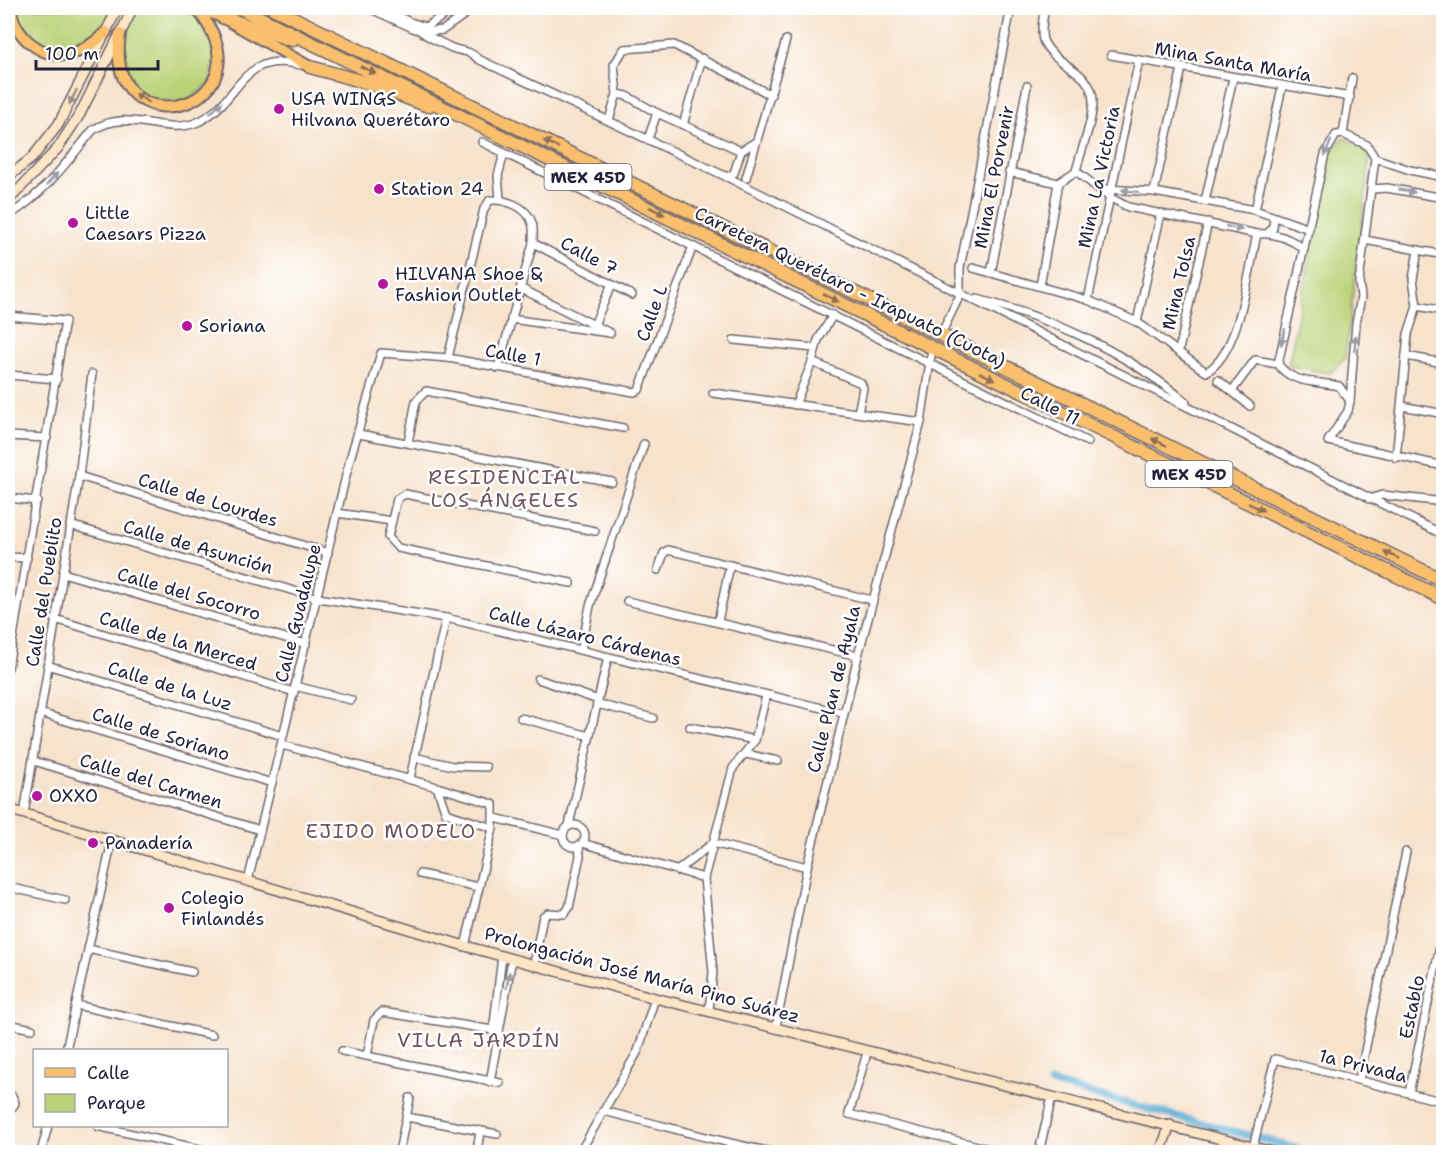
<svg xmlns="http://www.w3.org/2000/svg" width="1451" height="1160" font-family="'Shantell Sans',sans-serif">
<rect width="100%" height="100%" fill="#fff"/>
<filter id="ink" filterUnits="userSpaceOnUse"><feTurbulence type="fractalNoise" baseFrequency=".0167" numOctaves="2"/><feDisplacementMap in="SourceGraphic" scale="12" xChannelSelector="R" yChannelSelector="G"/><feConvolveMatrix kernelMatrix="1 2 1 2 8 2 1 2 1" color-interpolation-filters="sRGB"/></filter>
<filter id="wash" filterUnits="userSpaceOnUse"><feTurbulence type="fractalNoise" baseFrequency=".008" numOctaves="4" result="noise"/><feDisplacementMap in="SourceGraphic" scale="24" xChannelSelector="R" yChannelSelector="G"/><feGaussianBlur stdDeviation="1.35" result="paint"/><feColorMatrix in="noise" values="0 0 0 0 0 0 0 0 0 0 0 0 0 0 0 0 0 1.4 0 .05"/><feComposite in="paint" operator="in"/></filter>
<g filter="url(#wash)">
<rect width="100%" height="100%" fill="#f7e2cb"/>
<g fill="#bad277" stroke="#6e7a59" stroke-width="1.5">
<path d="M14,8H115C111,15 108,27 103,33C80,58 41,54 21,29C16,24 15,14 14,8Z"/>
<path d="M136,8H192L215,46L211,82L186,102L148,100L127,82L123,33Z"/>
<path d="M1343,138L1362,146L1370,158L1345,359L1330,373L1288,366L1331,151Z"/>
</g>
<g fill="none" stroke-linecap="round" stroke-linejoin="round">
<path stroke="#56abd2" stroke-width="8" d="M1051,1083L1310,1152"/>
</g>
</g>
<g filter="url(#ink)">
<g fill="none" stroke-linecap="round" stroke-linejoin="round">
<g stroke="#6d656d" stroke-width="10">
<g id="street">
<path d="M369,8L415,29"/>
<path d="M380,8L410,22L426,27L455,8"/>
<path d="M1044,8C1044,18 1040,30 1043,40C1054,67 1094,69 1093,103C1092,125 1081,150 1076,171L1109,197L1128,207L1257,234C1275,232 1290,238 1304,249"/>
<path d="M410,22C421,34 437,41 452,48C462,52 470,50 478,59L727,177L1444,535"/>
<path d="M426,32L443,30L474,8"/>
<path d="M1111,55L1350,97"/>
<path d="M617,94L627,96L657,113L741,151"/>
<path d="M609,120L617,94L614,65L624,49L674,45L771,95"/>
<path d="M683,125L702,58"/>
<path d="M1343,134L1367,145L1375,158L1359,282L1361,297L1356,323L1350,401L1348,411L1328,441L1444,466"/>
<path d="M648,139L657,113"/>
<path d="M482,142L1088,442"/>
<path d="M1375,158L1410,170L1444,177"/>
<path d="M1009,172L1058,183L1076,171"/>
<path d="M727,177L734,173L741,151L757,141"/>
<path d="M746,178L786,40"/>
<path d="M1107,189L1154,192L1255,210L1309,229"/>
<path d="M1371,189L1387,188L1444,198"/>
<path d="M1154,192L1182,68"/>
<path d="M500,199L498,176L504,153"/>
<path d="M1205,201L1233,78"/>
<path d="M1255,210L1282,87"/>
<path d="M8,216C44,194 67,162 93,130C130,106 165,138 200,121C242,99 240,50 301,65"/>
<path d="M1268,233L1273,228L1274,217"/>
<path d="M1365,240L1444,255"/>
<path d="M533,243L632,295"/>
<path d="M973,268L1088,300L1137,322L1206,372C1240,354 1249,269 1257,234"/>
<path d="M991,273L1027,86"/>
<path d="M1040,286L1058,183"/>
<path d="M522,289L610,333"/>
<path d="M977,299C1052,318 1126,352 1186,402"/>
<path d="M1088,300L1139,60"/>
<path d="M1417,306L1444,311"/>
<path d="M833,315L818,340L812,362L861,383L863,388L858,413"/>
<path d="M8,316L65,321L8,668"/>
<path d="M511,319L610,333"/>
<path d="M1137,322L1161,213"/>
<path d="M594,325L611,286"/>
<path d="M944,328L960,295V268L1011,8"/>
<path d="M734,340L814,348"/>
<path d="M1179,350L1208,222"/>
<path d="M1406,356L1444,363"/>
<path d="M448,358L484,209L490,200C505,199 527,206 532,223C534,228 533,237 533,243L498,368"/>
<path d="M8,375L57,379"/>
<path d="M1218,380L1250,406"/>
<path d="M1232,391L1255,360L1278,364"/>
<path d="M713,393L921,422"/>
<path d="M1350,401L1339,386C1316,381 1291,384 1278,364L1325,154L1336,135L1343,134L1352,78"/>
<path d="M795,405L812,362"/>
<path d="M1402,406L1444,414"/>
<path d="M359,434L612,482"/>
<path d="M8,436L47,438"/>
<path d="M408,443L416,401L426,391L623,428"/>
<path d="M1396,458L1408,334L1417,306L1413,279L1418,250"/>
<path d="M79,476L328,553"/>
<path d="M8,498L37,501"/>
<path d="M1369,499L1382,495L1444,502"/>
<path d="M337,513L392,521"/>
<path d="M70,525L318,598L446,618L843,713"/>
<path d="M8,557L27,558"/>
<path d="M658,570L664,553L668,550L872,600"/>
<path d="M63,573L306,644"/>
<path d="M571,583L398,548L388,537L397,499L405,494L595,531"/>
<path d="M627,601L858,656"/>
<path d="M55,619L294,692"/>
<path d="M718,621L730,565"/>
<path d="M581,650L590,606L644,444"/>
<path d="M47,665L283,736"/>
<path d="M538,679L598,700"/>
<path d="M295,686L351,700"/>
<path d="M597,704L653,718"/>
<path d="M40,713L272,783"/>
<path d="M521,718L590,736"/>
<path d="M690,727L755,740"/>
<path d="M282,745L437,787L446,813L493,828"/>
<path d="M746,754L778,761"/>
<path d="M414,757L453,766L486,767"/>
<path d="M34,761L260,830"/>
<path d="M410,778L446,618"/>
<path d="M437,787L493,804V828L465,946"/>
<path d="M24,814L79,476L92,374"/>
<path d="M495,818L563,835"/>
<path d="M569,825L608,657"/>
<circle cx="574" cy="836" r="11"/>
<path d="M582,843L704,878"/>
<path d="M677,871L713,843L807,867"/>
<path d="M420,874L478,887"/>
<path d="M248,881L350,459L381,353L448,358L634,392L639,390L693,246"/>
<path d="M8,887L65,900"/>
<path d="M88,949L192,972"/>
<path d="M534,964L543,916L548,913L564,914L569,908L580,856L579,845"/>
<path d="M76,1005L212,1035"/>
<path d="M709,1010L713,972L704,878L733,768L755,740L766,696"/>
<path d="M8,1024L32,1029"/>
<path d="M776,1027L807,867L858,656L921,422L931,355"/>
<path d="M493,1032L502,956"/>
<path d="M66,1050L112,841"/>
<path d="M342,1051L500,1083"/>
<path d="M867,1053L849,1114L1002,1152"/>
<path d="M367,1056L374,1020L382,1012L499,1031"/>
<path d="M1359,1080L1406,852"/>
<path d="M490,1082L512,959"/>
<path d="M1409,1093L1444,927"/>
<path d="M8,1095L12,1096L15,1103L12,1108L8,1110"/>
<path d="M603,1111C660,1124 716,1142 773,1152"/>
<path d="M407,1117L497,1134"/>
<path d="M97,1126L204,1150"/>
<path d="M1253,1147L1275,1059L1444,1102"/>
<path d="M41,1152L48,1126"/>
<path d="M399,1152L410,1098"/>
<path d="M477,1152L480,1131"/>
<path d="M580,1152L638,1051L655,998"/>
<path d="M1039,1152L1052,1097"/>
</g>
</g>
<g stroke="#6d656d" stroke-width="12">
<g id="secondary">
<path d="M8,177L32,158L58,125L118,8"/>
<path d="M8,201L58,148L80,114L133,8"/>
<path d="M8,809L465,946L655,998L1273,1152"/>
<path d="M1160,1152L1170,1125"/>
</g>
</g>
<g stroke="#6d656d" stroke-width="14">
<g id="primary">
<path d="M11,8C13,35 42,60 70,54C84,51 96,42 106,32"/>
<path d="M198,8L222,17L310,67"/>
<path d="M120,34C102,156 280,108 196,8"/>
</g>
</g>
<g stroke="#6d656d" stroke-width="15">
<g id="highway">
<path d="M240,8C642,203 1042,403 1444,599"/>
<path d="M273,8L1444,581"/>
<path d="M222,17L292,40"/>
<path d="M310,67L368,83L428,106"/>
</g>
</g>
<use href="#street" stroke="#fff" stroke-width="7"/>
<use href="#secondary" stroke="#fde5c5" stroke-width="9"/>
<use href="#primary" stroke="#f9bf6d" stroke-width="10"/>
<use href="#highway" stroke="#f9bf6d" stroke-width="12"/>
</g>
<defs><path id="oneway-solid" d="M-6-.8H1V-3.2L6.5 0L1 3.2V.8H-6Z" transform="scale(1.5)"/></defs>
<g fill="#8e7054">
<use href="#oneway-solid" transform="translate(368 70) rotate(26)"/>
<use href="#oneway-solid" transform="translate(142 98) rotate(-148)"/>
<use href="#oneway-solid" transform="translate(551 144) rotate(-154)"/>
<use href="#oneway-solid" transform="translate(657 211) rotate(27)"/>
<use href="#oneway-solid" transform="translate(831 298) rotate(27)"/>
<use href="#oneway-solid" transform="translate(987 376) rotate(26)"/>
<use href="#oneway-solid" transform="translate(1159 442) rotate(-154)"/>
<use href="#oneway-solid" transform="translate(1256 507) rotate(26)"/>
<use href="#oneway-solid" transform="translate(1391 555) rotate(-154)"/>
</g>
<use fill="#9a8d87" href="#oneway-solid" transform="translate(73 97) rotate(117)"/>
<g fill="#9c9ca7">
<use href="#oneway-solid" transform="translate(216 108) rotate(-42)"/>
<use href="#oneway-solid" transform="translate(1328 148) rotate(113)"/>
<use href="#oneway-solid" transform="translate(52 179) rotate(-49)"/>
<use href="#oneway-solid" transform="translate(1130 191) rotate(-173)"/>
<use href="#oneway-solid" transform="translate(1407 191) rotate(10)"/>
<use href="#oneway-solid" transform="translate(1234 228) rotate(13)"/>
<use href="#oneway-solid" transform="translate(1283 337) rotate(104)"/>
<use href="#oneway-solid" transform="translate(1355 343) rotate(-85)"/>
<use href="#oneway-solid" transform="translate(508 980) rotate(-80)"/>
</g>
</g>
<g fill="#b5179e" stroke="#fff" stroke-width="2">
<circle cx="279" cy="109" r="6"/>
<circle cx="379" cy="189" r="6"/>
<circle cx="73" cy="223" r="6"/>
<circle cx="383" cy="284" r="6"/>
<circle cx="187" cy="326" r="6"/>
<circle cx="37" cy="796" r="6"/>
<circle cx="93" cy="843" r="6"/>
<circle cx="169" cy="908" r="6"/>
</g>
<g text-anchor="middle" stroke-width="5" stroke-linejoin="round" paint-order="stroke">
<g fill="#fff" stroke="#646476" stroke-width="1.5">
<rect x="544.5" y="164" width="87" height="26" rx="4.5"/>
<rect x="1145.5" y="461" width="87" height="26" rx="4.5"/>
</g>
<g font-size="16" font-weight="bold" fill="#22223b">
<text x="588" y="183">MEX 45D</text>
<text x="1189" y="480">MEX 45D</text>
</g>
<g font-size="18" fill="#22223b" stroke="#fff">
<text transform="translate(1233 62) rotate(10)" y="6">Mina Santa María</text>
<text transform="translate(994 177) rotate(-79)" y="6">Mina El Porvenir</text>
<text transform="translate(1099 177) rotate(-78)" y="6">Mina La Victoria</text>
<text transform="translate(589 256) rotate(28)" y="6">Calle 7</text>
<text transform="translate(1179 283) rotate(-77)" y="6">Mina Tolsa</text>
<text transform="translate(850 287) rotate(26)" y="6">Carretera Querétaro - Irapuato (Cuota)</text>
<text transform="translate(652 313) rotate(-70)" y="6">Calle L</text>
<text transform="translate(513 355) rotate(10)" y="6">Calle 1</text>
<text transform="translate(1050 406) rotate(27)" y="6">Calle 11</text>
<text transform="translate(208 500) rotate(17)" y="6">Calle de Lourdes</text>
<text transform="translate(198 547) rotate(16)" y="6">Calle de Asunción</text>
<text transform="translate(44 592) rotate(-81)" y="6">Calle del Pueblito</text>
<text transform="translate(189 594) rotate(16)" y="6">Calle del Socorro</text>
<text transform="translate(298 613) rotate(-76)" y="6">Calle Guadalupe</text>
<text transform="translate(585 636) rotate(14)" y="6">Calle Lázaro Cárdenas</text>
<text transform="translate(178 641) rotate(17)" y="6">Calle de la Merced</text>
<text transform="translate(170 686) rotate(17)" y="6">Calle de la Luz</text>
<text transform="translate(834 689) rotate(-76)" y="6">Calle Plan de Ayala</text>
<text transform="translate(161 734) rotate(17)" y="6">Calle de Soriano</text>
<text transform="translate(151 781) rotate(17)" y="6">Calle del Carmen</text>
<text transform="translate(642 975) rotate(15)" y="6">Prolongación José María Pino Suárez</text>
<text transform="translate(1412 1007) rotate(-78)" y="6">Establo</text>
<text transform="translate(1363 1066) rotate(14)" y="6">1a Privada</text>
</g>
<g font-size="18" fill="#22223b" stroke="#fff" text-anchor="start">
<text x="291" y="105">USA WINGS<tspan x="291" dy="21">Hilvana Querétaro</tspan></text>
<text x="391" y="195">Station 24</text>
<text x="85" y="219">Little<tspan x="85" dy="21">Caesars Pizza</tspan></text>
<text x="395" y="280">HILVANA Shoe &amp;<tspan x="395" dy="21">Fashion Outlet</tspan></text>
<text x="199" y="332">Soriana</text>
<text x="49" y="802">OXXO</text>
<text x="105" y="849">Panadería</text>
<text x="181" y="904">Colegio<tspan x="181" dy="21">Finlandés</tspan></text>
</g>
<g font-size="20" letter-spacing="1.5" fill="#6e535d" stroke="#fff">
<text x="505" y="484">RESIDENCIAL<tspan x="505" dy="23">LOS ÁNGELES</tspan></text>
<text x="391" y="838">EJIDO MODELO</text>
<text x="479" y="1047">VILLA JARDÍN</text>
</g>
</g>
<rect width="1451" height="1160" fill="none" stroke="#fff" stroke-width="30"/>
<rect x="33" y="1049" width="195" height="78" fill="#ffffff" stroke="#a7a7b1" stroke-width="1.5"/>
<rect x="45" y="1068" width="30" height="9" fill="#f9bf6d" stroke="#a7a7b1" stroke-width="1.5"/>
<text x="87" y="1079" font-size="18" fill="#22223b">Calle</text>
<rect x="45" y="1094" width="30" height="18" fill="#bad277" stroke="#a7a7b1" stroke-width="1.5"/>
<text x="87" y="1109" font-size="18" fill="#22223b">Parque</text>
<path d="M36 60v9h122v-9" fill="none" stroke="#22223b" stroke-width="3"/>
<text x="45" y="60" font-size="18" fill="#22223b" stroke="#ffffff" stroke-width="4.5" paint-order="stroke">100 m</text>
</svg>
